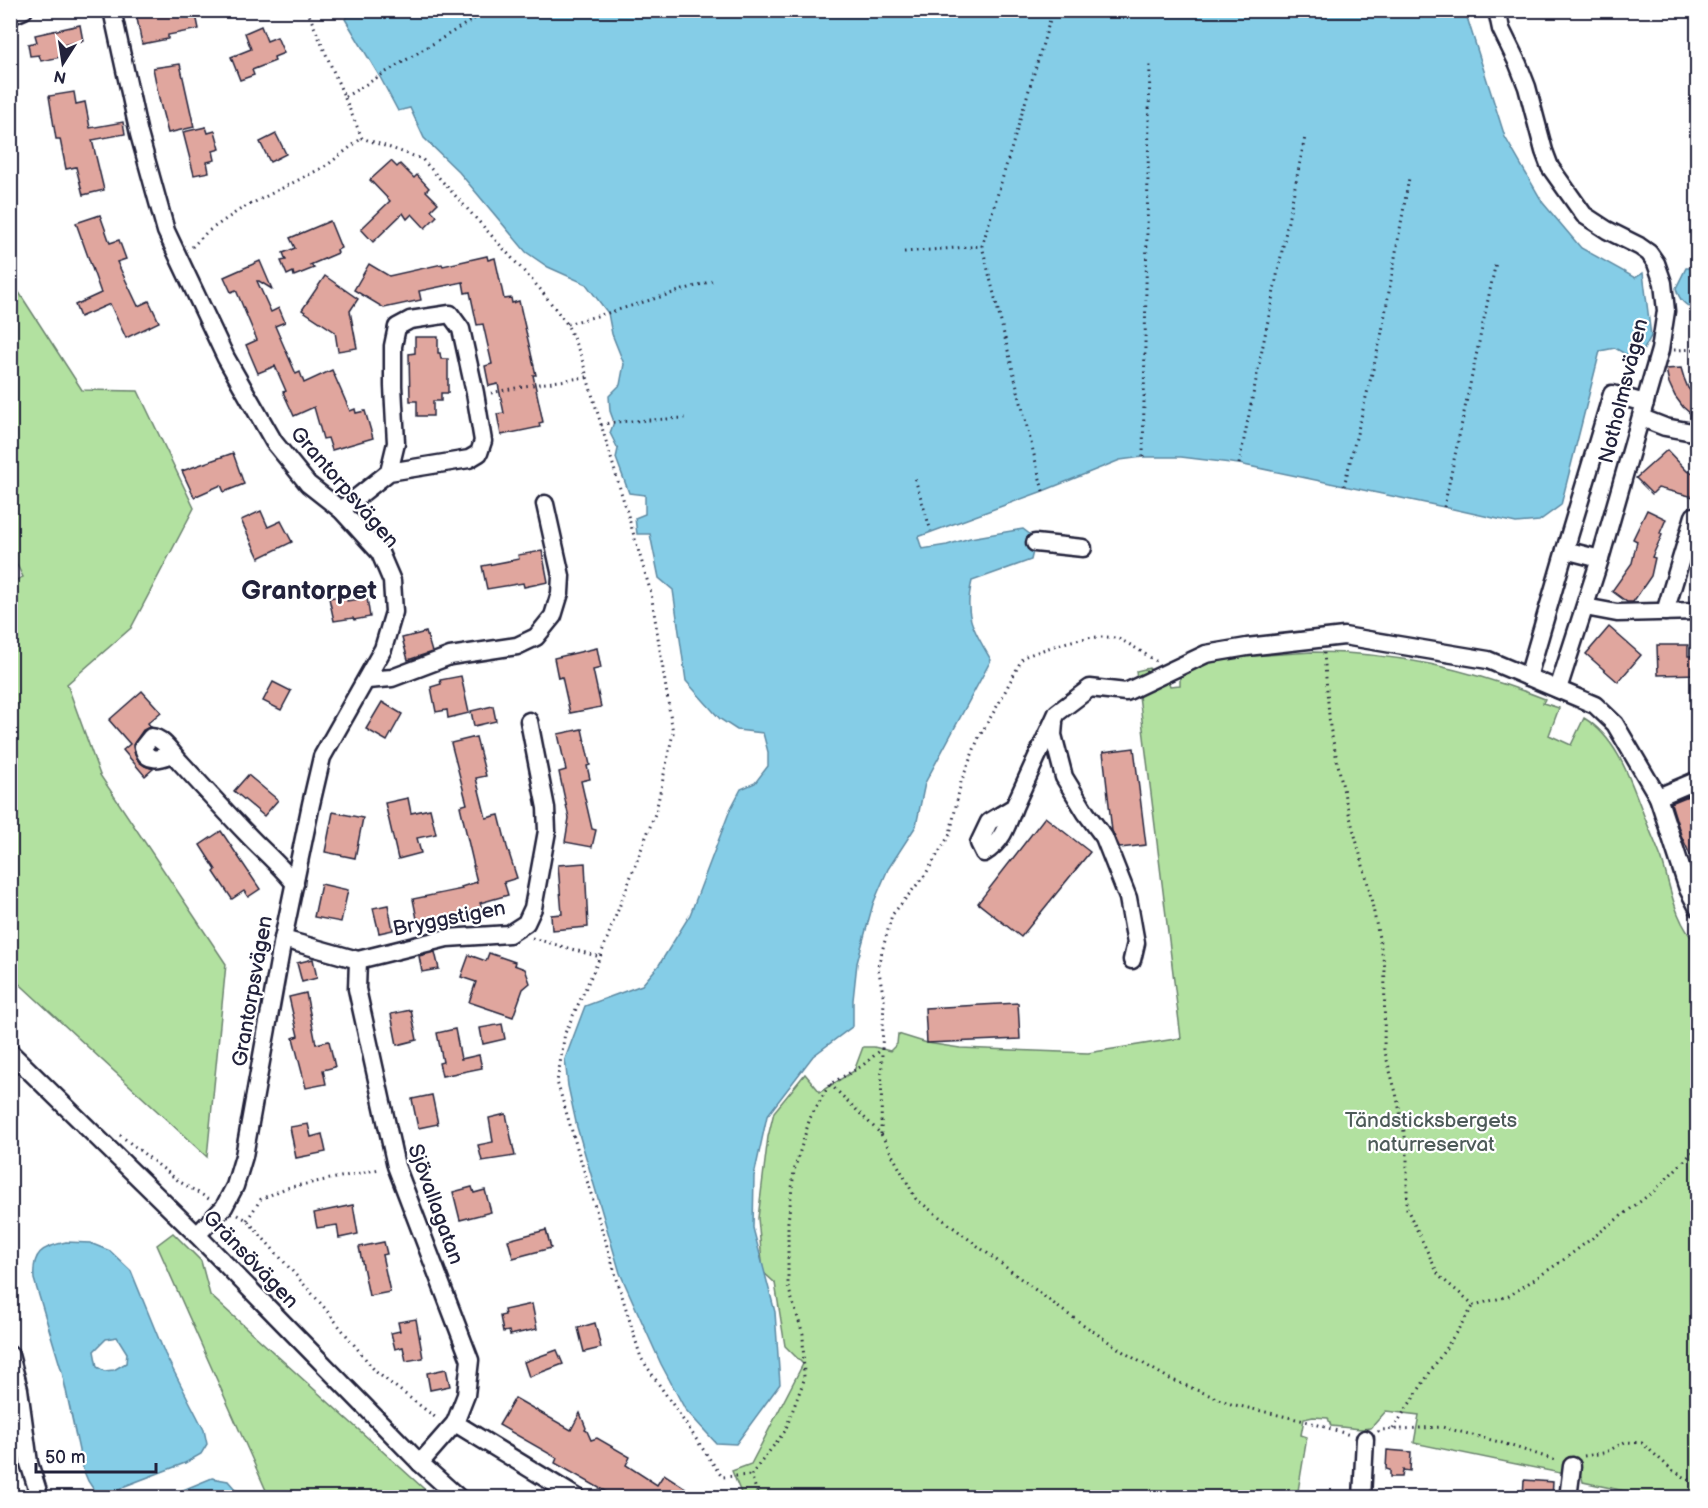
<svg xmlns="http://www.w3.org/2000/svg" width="1708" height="1508" font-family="'Balsamiq Sans',sans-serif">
<rect width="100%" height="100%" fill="#fff"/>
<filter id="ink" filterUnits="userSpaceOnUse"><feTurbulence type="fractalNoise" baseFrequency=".0167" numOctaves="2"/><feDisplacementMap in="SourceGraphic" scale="12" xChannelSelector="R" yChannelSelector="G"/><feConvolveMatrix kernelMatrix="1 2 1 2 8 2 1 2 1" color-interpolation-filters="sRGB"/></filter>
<g filter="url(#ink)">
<g fill="#b2e1a0" stroke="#6a826e" stroke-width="1.5">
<path d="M11,280L82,390L138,391L194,508L131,628L67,684L100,775L226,964L207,1157L11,976L10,583L23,577L10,551Z"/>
<path d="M1312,652C1395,652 1468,669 1545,699L1543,703L1559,708L1549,735L1571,745L1584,718C1617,738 1630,779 1643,813C1649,829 1656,844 1662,860C1671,889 1675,922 1697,944L1698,1232L1695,1235L1698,1239L1697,1497H1652L1583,1482L1582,1478L1577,1470L1565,1474L1414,1443L1419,1415L1386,1411L1371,1428L1361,1429L1331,1426L1328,1418L1313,1417L1304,1419L1301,1435L1307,1437L1297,1497L743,1498L732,1471L751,1464L803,1364L785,1346L775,1283L763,1272L758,1218L768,1137L774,1112L805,1074L820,1092L854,1071L863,1047H874L890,1051L897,1044L898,1034L927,1043L960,1048L1088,1053L1181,1038L1136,671L1149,668L1157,676L1167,677L1170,686L1180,685V674L1183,669L1235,657Z"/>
<path d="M173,1233L201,1261L210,1295L433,1497H269L157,1245Z"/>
</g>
<g fill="#85cde7" stroke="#5d89a2" stroke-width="1.5" fill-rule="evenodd">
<path d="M353,10L1465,11L1505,137L1543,203L1581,248L1635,278L1643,273L1651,336L1642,353L1632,358L1615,348L1600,351L1561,505L1539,521L1516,523L1444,507L1239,464L1181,457H1143L1120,460L1043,491L918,537L922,549L947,545L970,538L1023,529L1032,536L1035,543L1031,560L972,581C963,617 974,630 991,660L925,783L916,826L888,869L873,904L857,963L853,1000V1026L813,1056L767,1116L754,1176L753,1228L775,1312L780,1384L736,1444L716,1443L685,1409L661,1364L620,1273L577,1127L568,1086L565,1059L585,1006L642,985L659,965L690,915L730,810L741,789L755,783L768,766V752L763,733L737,730L720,719L686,681L673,590L659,578L650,534H637L635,518L645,514V495L629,493L616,458L618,449L610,433L614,422L610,411L609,396L620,385L624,364L612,334L608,313L586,284L548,267L526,252L459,172L424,138L410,108L398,111L380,77L345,19Z"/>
<path d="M1686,268H1697V310C1685,306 1679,300 1676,288Z"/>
<path d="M66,1242L90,1243L110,1251L131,1271L165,1354L204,1430L207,1444L201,1454L185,1463L125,1486L115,1493L101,1492L94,1490L88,1481L83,1469L62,1372L34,1279C32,1252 42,1247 66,1242ZM117,1337L127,1353L126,1363L114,1370L104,1371L97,1367L94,1351L106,1339Z"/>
<path d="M212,1478L228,1481L242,1497H166Z"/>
</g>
<g fill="#e0a69e" stroke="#22223b" stroke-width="1.5">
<path d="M150,10H195L199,29L168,35V39L142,44L136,13Z"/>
<path d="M80,25L83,41L58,46L61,57L41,61L39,55L30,56L28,44L37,42L35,35Z"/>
<path d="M261,26L267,41L277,37L284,53L274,57L275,61L252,70L254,75L240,80L231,57L251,49L245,33Z"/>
<path d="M180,64L194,127L168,133L160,103L153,68Z"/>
<path d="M74,92L76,104L85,102L90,128L123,122L125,134L92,140L104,190L83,195L76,167L66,169L60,139H56L49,96Z"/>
<path d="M206,127L208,133L215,131L220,149L213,151L215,160L207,162L209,172L194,175L183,132Z"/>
<path d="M276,134L286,154L270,162L260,142Z"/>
<path d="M391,161L397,167L400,164L414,178L417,175L429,188L426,191L438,203L431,210L437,216L425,228L412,214L407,219L403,213L373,242L361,229L390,201L370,180Z"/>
<path d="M100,215L110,243L119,240L126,259L117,262L138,306L149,301L159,322L126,338L110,304L80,317L75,305L101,293L76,223Z"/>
<path d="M330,221L341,248L337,250L338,253L310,265L314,268L294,276L293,272L287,275L281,261L286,260L283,253L295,248L290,238Z"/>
<path d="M487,256L488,260L495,258L504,299L511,298L512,303L519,301L536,375H533L543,422L539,423L540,427L501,435L497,414L504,413L498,384L489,386L485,366L492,364L483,324L477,325L470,292L465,293L463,282L419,291L421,300L384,308L354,290L369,264L389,276L442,264L443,266Z"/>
<path d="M260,261L272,289L259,281H257L271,312L279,308L285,322L275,326L296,374L300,372L304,383L332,370L350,411L355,409L356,413L365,411L373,438L332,450L328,438L323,439L314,407L294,416L283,392L286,391L275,366L258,373L246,345L257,340L236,290L231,292L224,277Z"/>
<path d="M325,276L358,299L350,311L357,348L338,351L335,332L302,310Z"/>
<path d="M415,337H438V353H440L441,359H448V393H441V401H433V416H417V401H410L409,354L415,353Z"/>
<path d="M1681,368L1684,378L1688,388L1698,400V420L1683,407L1675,396L1669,383L1666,369Z"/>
<path d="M1667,450L1687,471L1698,474V498L1658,488L1652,494L1636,478Z"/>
<path d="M233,453L244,484L224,492L221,485L194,497L182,471Z"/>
<path d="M1647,510L1666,519L1660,533L1662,535L1652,557L1655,558L1651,576L1633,602H1627L1612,591L1632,563L1637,541L1633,539Z"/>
<path d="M261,511L268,527L281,521L292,542L259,558L241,520Z"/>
<path d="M542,551L548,582L524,587L523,583L487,589L482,566L519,559L518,555Z"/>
<path d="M346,595L347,601L367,598L370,617L354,620L353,618L334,621L329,598Z"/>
<path d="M1609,627L1641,655L1618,682L1586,654Z"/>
<path d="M426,632L432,652L408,660L402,638Z"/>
<path d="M1657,645H1688V656H1698V674L1658,675Z"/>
<path d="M597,648L601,668L593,670L601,707L570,713L562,677L558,678L554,658Z"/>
<path d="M461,676L469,713L448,718L447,710L436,712L431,687L441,684L440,680Z"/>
<path d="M273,682L291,691L281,710L263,701Z"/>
<path d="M142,691L161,712L148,723L151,727L143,730L133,745L135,755L139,762L145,766L153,769L145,776L123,750L130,744L109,720Z"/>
<path d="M382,702L402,714L387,741L366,729Z"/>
<path d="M493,706L496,721L474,726L471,711Z"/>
<path d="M582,729L590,765L587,766L590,779L581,781L592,829L596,830L592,847L565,842L569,818L559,772L566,770L558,734Z"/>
<path d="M476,737L486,776L476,778L486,818L499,815L507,847L517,878L504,882L508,895L480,903L482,908L418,924L413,899L462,889L461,887L477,882L473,866H474L460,806L467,804L451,743Z"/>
<path d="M1134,748L1146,845L1120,848L1112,831L1103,752Z"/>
<path d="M248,775L278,800L264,816L234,791Z"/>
<path d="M1693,794L1698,805V872L1681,835L1671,803Z"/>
<path d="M408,798L411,813L430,809L436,834L417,838L421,853L398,859L385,803Z"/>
<path d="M333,812L363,818L355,858L325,852Z"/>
<path d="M1045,817L1090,852L1021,937L978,903Z"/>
<path d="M221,831L260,889L248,897L244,891L232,899L214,872L216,870L200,845Z"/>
<path d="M585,863L588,927L552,930L551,915L562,914L558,865Z"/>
<path d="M321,884L348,890L341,922L314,917Z"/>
<path d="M388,905L393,930L379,933L373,908Z"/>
<path d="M435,952L439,969L422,972L419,956Z"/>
<path d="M489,953L515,962L514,965L525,969L530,983L523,989L513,1017L469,1002L476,982L461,977L469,955L486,961Z"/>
<path d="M313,959L317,978L302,982L297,963Z"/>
<path d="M306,993L316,1044L329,1041L335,1067L323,1070L326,1084L306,1088L293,1038L298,1036L289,997Z"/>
<path d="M1018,1003L1020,1039L927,1043L925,1008Z"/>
<path d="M411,1010L417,1040L397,1045L391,1014Z"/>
<path d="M502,1024L505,1039L483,1044L480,1028Z"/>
<path d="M455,1029L461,1059L479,1055L482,1068L442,1076L439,1063L443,1062L437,1033Z"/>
<path d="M432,1095L438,1124L418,1128L412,1099Z"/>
<path d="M506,1114L515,1156L482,1161L478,1145L493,1142L489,1118Z"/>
<path d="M308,1124L311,1137L322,1134L326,1152L296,1158L290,1127Z"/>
<path d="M472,1187L474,1193L485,1190L491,1212L460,1220L453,1192Z"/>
<path d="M353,1205L358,1234L339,1238L337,1225L317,1228L314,1213Z"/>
<path d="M546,1230L551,1248L513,1258L508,1240Z"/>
<path d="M384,1242L387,1254L382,1255L390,1292L369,1296L359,1247Z"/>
<path d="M532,1304L537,1329L510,1335L509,1331L503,1332L500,1316L505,1315L504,1310Z"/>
<path d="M416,1319L423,1358L406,1361L403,1347L395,1349L391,1333L400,1331L398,1322Z"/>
<path d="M595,1323L601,1348L584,1352L578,1328Z"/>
<path d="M557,1350L563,1364L529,1377L524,1362Z"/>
<path d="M446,1369L450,1386L430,1390L427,1373Z"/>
<path d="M515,1398L571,1430L580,1413L586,1428L585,1430L587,1431L591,1440L597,1438L630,1457L626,1465L657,1485L664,1474L687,1489L682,1497H615L555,1463L557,1458L499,1425Z"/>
<path d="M1387,1450L1411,1452L1410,1471L1403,1470L1402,1477H1390V1470L1386,1469Z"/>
<path d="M1524,1480L1553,1482L1552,1497H1523Z"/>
</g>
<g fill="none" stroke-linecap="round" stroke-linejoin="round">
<g stroke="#22223b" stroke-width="21">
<g id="minor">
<path d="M112,10L139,134L166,231L226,358L274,442L308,484L341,510L380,553L392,581L394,612L383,649L322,757L311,804L283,939L244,1156L235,1186L224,1207L197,1235"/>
<path d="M1497,10L1501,29L1518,64L1527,87L1544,151L1550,167L1584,215L1607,230L1639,246L1649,253L1656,263L1663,283L1666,311L1660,350L1600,559L1558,689"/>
<path d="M10,16L24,10"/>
<path d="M1642,418L1665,427L1698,433"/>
<path d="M341,510L389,472L469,459L479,453L483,441L475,393L461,329L450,314L410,320L397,327L393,346V386L396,443L389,472"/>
<path d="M1035,543L1083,548"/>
<path d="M1600,559L1565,550L1612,394L1645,403"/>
<path d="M1585,607L1617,613L1698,611"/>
<path d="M1665,612L1694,516"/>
<path d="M1528,677L1565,550"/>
<path d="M367,680L392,678L450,656L517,646L536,637L553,616L560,593L561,576L545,504"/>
<path d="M1054,723L1053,735L1064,777L1086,813L1104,837L1128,898L1136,943L1132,960"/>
<path d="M172,754C160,759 146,763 143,747L151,737C164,738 172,754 181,763C203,787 225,811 247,834C263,851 281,866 295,884"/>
<path d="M1658,797L1698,780"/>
<path d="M1014,807C1007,826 1002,842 984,853L979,843L989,822L1014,807L1057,713L1090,688L1126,692L1206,654L1247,647L1344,636L1488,660L1595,705L1615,724L1658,797L1688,889L1698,908"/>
<path d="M283,939L358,960L447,938L509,934L526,923L533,908L547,831L546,808L529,721"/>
<path d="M358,960L357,989L396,1166L470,1360L466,1395L455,1423L420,1463"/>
<path d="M10,1052L197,1235L420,1463L459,1498"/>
<path d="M10,1355L19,1389L29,1463L40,1498"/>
<path d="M455,1423L578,1498"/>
<path d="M1362,1498L1365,1439"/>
<path d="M1568,1498L1572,1466"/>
</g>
</g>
<g stroke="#22223b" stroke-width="3" stroke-dasharray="1.5 4.5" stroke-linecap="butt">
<path d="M307,10L362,138L422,159L540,289L567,324L581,356L587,377L651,593L673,733L656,811L600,957L565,1033L557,1082L641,1358L722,1477L751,1475"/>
<path d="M345,97L477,17"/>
<path d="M192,247L207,232L241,209L326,166L362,138"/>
<path d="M904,252L982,246"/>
<path d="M567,324L608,313L712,281"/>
<path d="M1674,350L1698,349"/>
<path d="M491,393L525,386L587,377"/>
<path d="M601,425L614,422L685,418"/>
<path d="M1143,457L1150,62"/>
<path d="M1239,464L1305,137"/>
<path d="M915,479L931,531"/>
<path d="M1344,486L1381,337L1409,178"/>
<path d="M1043,491L982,246L1053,10"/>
<path d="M1444,507L1496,262"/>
<path d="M1324,653L1330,727L1346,802L1369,888L1385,968L1384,1049L1396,1093L1407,1146V1209L1439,1276L1474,1305L1509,1296L1562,1261L1654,1191L1698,1147"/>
<path d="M532,938L600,957"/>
<path d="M10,1030L17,1037"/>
<path d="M830,1084L881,1134L916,1199L1062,1310L1125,1353L1170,1379L1231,1404L1309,1422L1350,1435"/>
<path d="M881,1134L882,1049"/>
<path d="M120,1135L180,1182L209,1199"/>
<path d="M238,1215L247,1220L323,1306L376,1372L435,1417L439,1418"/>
<path d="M247,1220L261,1199L286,1188L380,1169"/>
<path d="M1393,1429L1474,1305"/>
<path d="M1378,1432L1380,1430L1442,1427L1499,1442L1558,1461"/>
<path d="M1584,1456L1604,1453L1625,1442L1642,1443L1672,1470L1691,1481L1698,1483"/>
<path d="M759,1498L751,1475L785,1431L804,1380L803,1334L788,1287V1222L794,1171L810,1118L830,1084L862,1066L882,1049L884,1000L878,966L892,915L925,875L950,834L961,782L979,737L999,703L1023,657C1052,647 1084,633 1115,638C1125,640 1146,655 1156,661"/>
</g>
<use href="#minor" stroke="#fff" stroke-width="16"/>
</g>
</g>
<g text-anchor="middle" stroke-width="4.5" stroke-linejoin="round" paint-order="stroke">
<g font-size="21" fill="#22223b" stroke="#fff">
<text transform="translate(1623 391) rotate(-76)" y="7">Notholmsvägen</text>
<text transform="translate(345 487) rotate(49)" y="7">Grantorpsvägen</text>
<text transform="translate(449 918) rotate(-11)" y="7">Bryggstigen</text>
<text transform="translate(252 991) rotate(-80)" y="7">Grantorpsvägen</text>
<text transform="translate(436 1204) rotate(70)" y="7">Sjövallagatan</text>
<text transform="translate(251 1259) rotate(46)" y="7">Gränsövägen</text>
</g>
<g font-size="21" fill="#4d5b59" stroke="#fff">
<text x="1431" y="1127">Tändsticksbergets<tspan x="1431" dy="24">naturreservat</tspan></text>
</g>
<g font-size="27" font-weight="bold" fill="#22223b" stroke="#fff">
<text x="309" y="599">Grantorpet</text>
</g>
</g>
<rect width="1708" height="1508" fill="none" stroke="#fff" stroke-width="36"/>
<rect x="18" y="18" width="1672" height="1472" fill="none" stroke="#22223b" stroke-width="2" filter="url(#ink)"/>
<g transform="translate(63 63) rotate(192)" stroke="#ffffff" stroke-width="4.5" paint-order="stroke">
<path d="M0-4.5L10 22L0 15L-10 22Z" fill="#22223b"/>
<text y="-9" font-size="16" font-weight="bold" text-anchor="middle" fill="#22223b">N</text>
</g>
<path d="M36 1463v9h120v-9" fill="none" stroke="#22223b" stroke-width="3"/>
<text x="45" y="1463" font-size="18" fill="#22223b" stroke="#ffffff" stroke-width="4.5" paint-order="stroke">50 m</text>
</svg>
